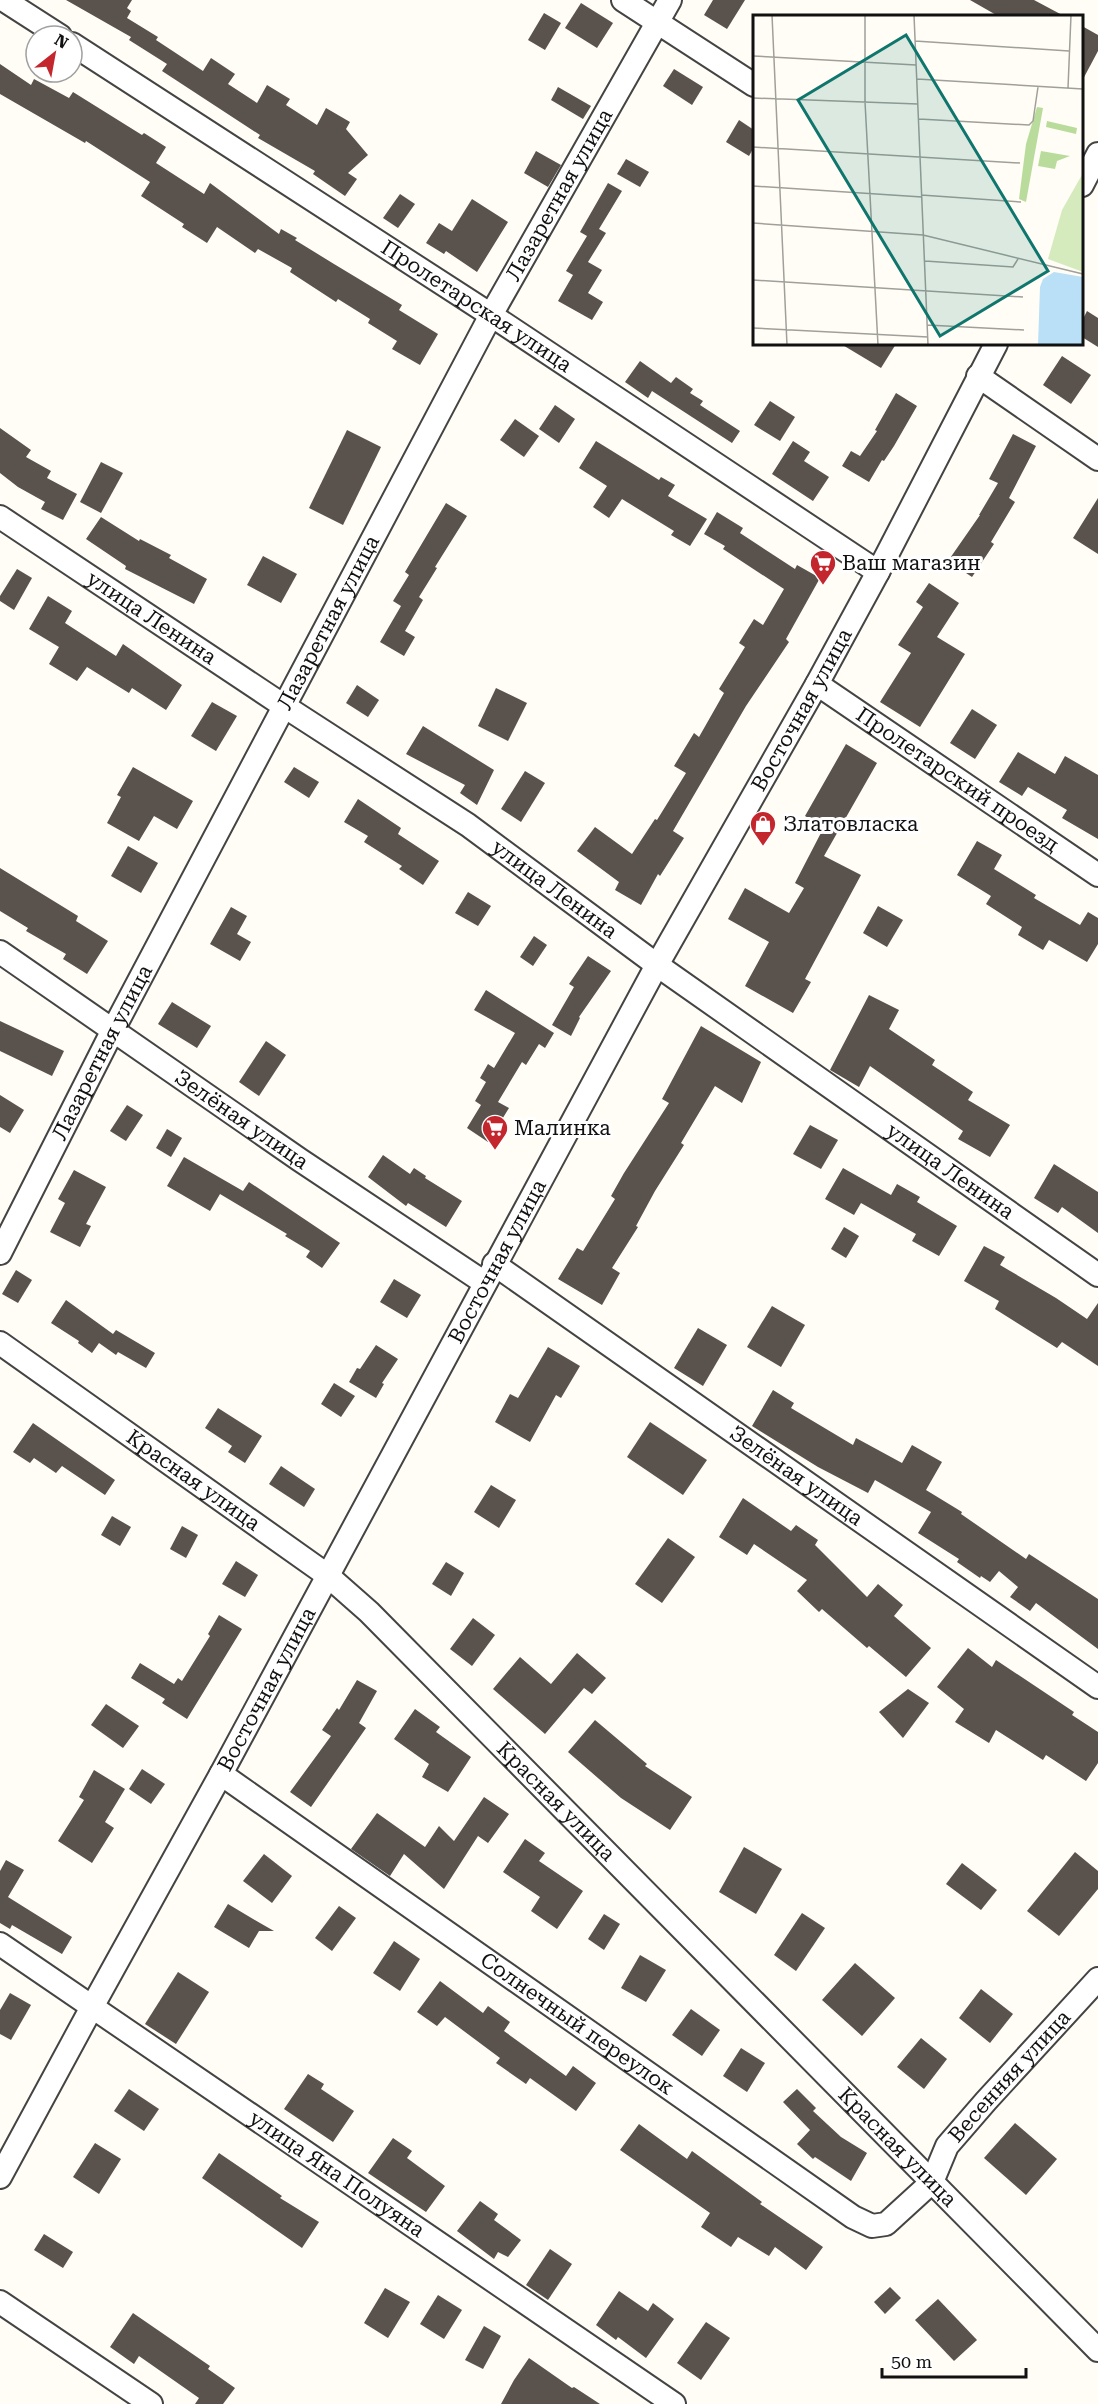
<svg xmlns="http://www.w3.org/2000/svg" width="1098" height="2404" font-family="'Roboto Serif',serif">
<rect width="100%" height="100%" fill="#fffdf5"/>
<g fill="#5a524d">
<path d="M66,0H132L127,8L131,11L127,18L158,37L156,40L203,71L211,58L235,74L228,84L257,103L267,85L290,99L286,105L317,125L326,108L350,122L346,129L368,155L348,173L357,179L345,196L313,174L315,171L258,138L260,135L162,71L167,64L129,40L131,37Z"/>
<path d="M713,0H745L727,29L704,15Z"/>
<path d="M970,0H1034L1064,16H998Z"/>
<path d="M581,3L613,23L597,48L565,28Z"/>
<path d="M544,13L561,23L545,50L528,40Z"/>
<path d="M1082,26L1098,35V51L1082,81Z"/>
<path d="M0,64L31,85L34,79L69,98L73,92L142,135L144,133L166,147L156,163L204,194L210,183L279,234L281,229L297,238L295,240L334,264L402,305L399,310L438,334L420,365L392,349L397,341L368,323L370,319L338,299L336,302L290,272L292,268L258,249L255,253L217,227L207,243L182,227L184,224L141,196L150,182L86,141L85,143L0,94Z"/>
<path d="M674,69L703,87L692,105L663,86Z"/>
<path d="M558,87L591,106L583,119L551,100Z"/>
<path d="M739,120L754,130V147L749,156L726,142Z"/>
<path d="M536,151L561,165L548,187L524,173Z"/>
<path d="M626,159L649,172L640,187L617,174Z"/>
<path d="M608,183L622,191L599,229L606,233L588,262L602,270L588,293L603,302L592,320L558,301L573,275L566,271L587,236L580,232Z"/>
<path d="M400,194L415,204L398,228L383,218Z"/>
<path d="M472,199L508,222L477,272L446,251L444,254L426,243L439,223L452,231Z"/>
<path d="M1087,311L1098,318V347L1082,337V321Z"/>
<path d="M841,344H896L881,368Z"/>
<path d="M1062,356L1091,375L1071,404L1043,385Z"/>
<path d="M640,361L671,383L676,377L693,389L690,393L703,401L700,405L740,431L732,443L652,391L648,398L625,382Z"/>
<path d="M896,393L917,406L894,446L884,461L882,460L869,482L842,466L851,451L860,456L877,431L875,430Z"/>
<path d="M770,401L795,417L780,441L754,425Z"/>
<path d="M555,405L575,419L559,443L539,429Z"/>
<path d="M515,419L539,436L524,457L500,440Z"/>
<path d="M0,428L31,450L26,457L51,471L47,478L77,494L63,520L41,509L45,502L18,487L0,473Z"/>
<path d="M347,430L381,447L343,525L309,508Z"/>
<path d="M1013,434L1036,446L1009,498L1015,502L991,542L994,544L972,577L948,561L980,515H979L998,483L989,479Z"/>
<path d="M596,441L659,480L661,477L675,485L668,496L707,519L690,546L671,535L674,531L622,499L609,518L593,507L607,486L579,468Z"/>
<path d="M793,441L810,452L804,461L829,477L813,501L772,474Z"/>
<path d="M101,462L123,473L101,513L80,502Z"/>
<path d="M1098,498V554L1073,538Z"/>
<path d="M446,503L467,516L435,567L437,568L419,597L423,600L405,631L415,637L404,656L380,642L401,606L393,601L409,575L405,572Z"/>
<path d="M717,512L743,528L740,533L795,569L797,565L820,578L786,639L789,642L746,706L673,831L684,838L660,876L658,874L641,905L615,890L619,882L577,851L595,827L632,854L655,819L657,820L686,773L674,766L694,733L699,737L724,693L719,689L745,647L739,643L754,619L763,625L784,589L723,549L725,546L704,534Z"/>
<path d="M101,517L139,541L140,539L171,555L169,558L207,579L194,604L125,569L126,566L86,539Z"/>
<path d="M263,556L297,574L281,603L247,585Z"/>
<path d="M17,569L32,578L14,610L0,601V596Z"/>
<path d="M929,583L959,603L937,637L965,654L920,727L880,702L911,653L898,645L923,607L916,602Z"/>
<path d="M48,596L72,611L65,623L116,656L123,644L182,685L166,710L132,688L129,693L87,667L77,681L49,664L59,647L29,629Z"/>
<path d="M357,685L379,700L368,717L346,703Z"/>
<path d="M496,688L527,703L508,741L478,726Z"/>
<path d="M212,702L237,716L216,751L191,736Z"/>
<path d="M972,709L997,725L975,759L950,743Z"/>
<path d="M423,726L494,770L477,805L460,793L465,785L406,754Z"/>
<path d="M846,744L877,763L824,856L861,875L805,979L811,982L793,1013L745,986L769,942L728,919L745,888L789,913L804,888L795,883L824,827L805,816Z"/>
<path d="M1018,752L1055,774L1065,756L1098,775V839L1062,818L1067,810L1028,787L1022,796L999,782Z"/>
<path d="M133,767L193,801L177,829L154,816L139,841L107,823L121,797L117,795Z"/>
<path d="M294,767L319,782L309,798L284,782Z"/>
<path d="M525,771L545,783L521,822L501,809Z"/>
<path d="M358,799L401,828L398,834L439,861L423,885L399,869L402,866L364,842L368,836L344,822Z"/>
<path d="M977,841L1002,855L994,869L1036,895L1034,898L1080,925L1088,912L1098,918V944L1087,962L1049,940L1043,950L1018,935L1022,927L986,904L991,896L957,875Z"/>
<path d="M128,846L158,863L141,893L111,876Z"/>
<path d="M0,868L78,916L76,921L108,941L87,974L63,959L66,954L26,931L28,928L0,911Z"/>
<path d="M468,892L491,906L478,926L455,913Z"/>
<path d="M878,906L903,920L887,947L863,933Z"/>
<path d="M231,907L247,916L237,934L251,942L240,961L210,944Z"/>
<path d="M534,936L547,945L533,966L520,957Z"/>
<path d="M588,956L611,971L579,1017L580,1018L571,1036L552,1025L574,987L569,984Z"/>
<path d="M486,990L554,1033L545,1048L539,1044L526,1065L522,1062L498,1102L509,1108L488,1142L467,1128L481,1105L475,1101L486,1082L480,1078L488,1064L494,1068L515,1033L474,1010Z"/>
<path d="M869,995L899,1010L889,1029L935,1060L932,1065L973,1092L968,1100L1010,1125L990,1157L958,1139L963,1131L870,1066L859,1087L830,1070Z"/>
<path d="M172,1002L211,1026L197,1048L158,1024Z"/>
<path d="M0,1021L64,1051L52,1076L0,1051Z"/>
<path d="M701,1026L761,1062L742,1103L715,1086L681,1143L684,1145L655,1191L636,1226L638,1227L612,1268L620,1273L602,1305L558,1279L577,1248L583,1251L615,1199L611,1196L624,1173L669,1103L662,1099Z"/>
<path d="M266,1041L286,1055L259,1096L239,1082Z"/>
<path d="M0,1095L24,1110L10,1133L0,1127Z"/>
<path d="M127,1105L143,1115L126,1141L110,1131Z"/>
<path d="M810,1125L838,1140L821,1169L793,1154Z"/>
<path d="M167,1129L182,1138L171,1157L156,1148Z"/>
<path d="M383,1155L410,1174L414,1168L426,1176L425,1178L462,1201L446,1227L408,1203L406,1206L368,1177Z"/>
<path d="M184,1157L243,1191L249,1182L340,1243L322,1268L306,1257L310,1251L285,1236L287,1234L220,1194L210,1211L167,1186Z"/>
<path d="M1054,1164L1098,1192V1233L1062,1207L1058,1213L1034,1198Z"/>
<path d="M843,1168L891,1195L897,1184L920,1197L917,1202L957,1226L939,1256L912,1241L916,1234L861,1203L854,1215L825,1199Z"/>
<path d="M74,1170L106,1187L86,1224L91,1226L80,1247L50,1232L65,1203L58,1199Z"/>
<path d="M844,1227L859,1236L846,1258L831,1249Z"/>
<path d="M984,1246L1005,1257L1000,1265L1056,1298L1087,1319L1098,1303V1366L1062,1342L1057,1348L995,1309L999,1301L964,1281Z"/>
<path d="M16,1270L32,1280L18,1303L2,1294Z"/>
<path d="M394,1279L421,1295L407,1318L380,1302Z"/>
<path d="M66,1300L113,1334L116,1330L155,1353L146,1368L118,1352L116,1355L99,1343L92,1353L78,1343L79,1341L51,1323Z"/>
<path d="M772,1306L805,1325L781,1367L747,1347Z"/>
<path d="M698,1328L727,1345L703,1386L674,1368Z"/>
<path d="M376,1345L398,1359L382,1383L384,1384L376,1398L349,1382L357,1368L360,1369Z"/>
<path d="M548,1347L580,1366L561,1398L556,1395L530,1442L495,1422L510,1394L518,1398Z"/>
<path d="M334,1383L355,1396L341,1417L321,1404Z"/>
<path d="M773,1390L794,1403L791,1408L853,1445L856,1438L902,1463L912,1445L942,1462L926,1490L962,1512L961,1514L1026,1559L1029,1554L1098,1599V1649L1036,1603L1030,1611L1010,1597L1018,1587L999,1571L990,1582L981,1576L980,1578L957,1562L959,1559L918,1533L931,1512L875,1480L868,1493L818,1467L752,1426Z"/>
<path d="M218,1408L262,1436L245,1463L228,1452L232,1446L205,1428Z"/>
<path d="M650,1422L707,1460L683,1495L627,1457Z"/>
<path d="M33,1423L115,1480L105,1495L62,1466L56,1473L34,1458L30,1463L13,1452Z"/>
<path d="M281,1466L315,1489L304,1507L269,1484Z"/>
<path d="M491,1485L516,1500L499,1528L474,1512Z"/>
<path d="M743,1498L791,1531L796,1525L818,1540L815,1545L867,1597L878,1584L903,1605L894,1616L931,1648L906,1677L869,1646L867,1648L822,1609L819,1612L797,1591L807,1580L754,1544L747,1555L719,1537Z"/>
<path d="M112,1516L131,1527L120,1546L101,1535Z"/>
<path d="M182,1526L198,1535L186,1558L170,1549Z"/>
<path d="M668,1538L695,1557L662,1603L635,1584Z"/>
<path d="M236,1561L258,1575L245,1597L222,1584Z"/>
<path d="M446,1562L464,1573L451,1596L432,1584Z"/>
<path d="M219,1615L242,1629L187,1719L162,1703L165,1699L131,1678L140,1663L174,1684L178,1678L182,1681L210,1636L208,1634Z"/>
<path d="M473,1618L495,1635L472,1666L450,1649Z"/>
<path d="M968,1648L992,1667L996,1660L1074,1712L1072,1715L1098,1732V1763L1086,1781L1046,1755L1043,1760L996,1730L989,1743L955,1722L964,1709L937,1687Z"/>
<path d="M577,1653L606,1678L592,1694L584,1688L545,1734L493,1689L520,1657L551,1684Z"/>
<path d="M357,1680L377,1691L359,1723L366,1728L311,1807L290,1792L331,1736L322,1730L337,1708L339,1710Z"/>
<path d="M908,1689L929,1703L903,1738L879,1712Z"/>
<path d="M106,1704L139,1726L123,1748L91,1725Z"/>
<path d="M415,1709L440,1727L436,1732L471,1757L448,1792L422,1777L429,1764L394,1739Z"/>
<path d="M595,1720L647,1764L645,1766L692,1797L670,1830L621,1798L568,1752Z"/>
<path d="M142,1769L165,1784L151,1804L129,1789Z"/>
<path d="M94,1770L125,1789L105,1822L114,1828L92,1863L58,1841L84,1800L79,1797Z"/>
<path d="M484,1797L509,1814L488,1843L478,1836L444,1889L404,1854L390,1876L351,1849L377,1813L425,1847L439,1826L454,1841Z"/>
<path d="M525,1839L545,1853L539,1861L583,1891L557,1929L531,1911L540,1897L503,1872Z"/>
<path d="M744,1847L782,1869L756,1914L719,1892Z"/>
<path d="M1075,1852L1098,1871V1889L1059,1936L1027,1911Z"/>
<path d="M264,1854L292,1876L272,1903L243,1881Z"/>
<path d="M6,1860L24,1870L8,1897L72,1937L62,1954L12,1925L10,1929L0,1923V1871Z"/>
<path d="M962,1863L997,1890L981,1910L946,1884Z"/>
<path d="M228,1904L260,1923L274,1931H259L249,1948L214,1927Z"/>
<path d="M339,1906L356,1918L332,1951L315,1938Z"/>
<path d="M802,1913L825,1928L796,1971L774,1955Z"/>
<path d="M604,1914L620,1924L604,1950L588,1939Z"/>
<path d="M394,1941L420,1959L400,1991L373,1973Z"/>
<path d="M640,1955L666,1970L646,2002L621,1988Z"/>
<path d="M855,1963L895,1998L862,2036L822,2000Z"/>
<path d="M178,1972L209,1992L176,2044L145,2024Z"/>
<path d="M440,1981L483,2013L488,2006L510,2022L504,2031L566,2076L573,2066L596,2083L576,2111L530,2078L526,2084L496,2063L500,2058L445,2017L437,2026L417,2012Z"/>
<path d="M981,1989L1013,2014L990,2043L959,2018Z"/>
<path d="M10,1993L31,2005L11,2040L0,2034V2010Z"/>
<path d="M691,2009L720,2030L702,2056L672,2035Z"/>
<path d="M921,2038L947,2059L924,2089L897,2067Z"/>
<path d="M741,2048L765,2063L747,2092L723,2076Z"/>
<path d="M308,2074L324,2084L321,2089L354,2111L333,2142L284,2109Z"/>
<path d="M129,2089L159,2109L144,2131L114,2111Z"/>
<path d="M797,2089L816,2108L813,2111L841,2137L867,2153L851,2181L815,2157L813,2159L797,2144L810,2130L783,2102Z"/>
<path d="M1015,2123L1057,2159L1026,2195L984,2158Z"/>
<path d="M639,2124L687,2159L692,2151L762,2202L760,2204L823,2247L806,2270L775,2247L769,2256L738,2237L731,2247L701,2227L710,2213L620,2150Z"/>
<path d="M393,2138L412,2151L407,2158L445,2186L426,2212L368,2173Z"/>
<path d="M95,2143L121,2159L99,2194L73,2177Z"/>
<path d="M219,2153L282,2196L280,2198L319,2222L302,2248L202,2178Z"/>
<path d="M480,2201L498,2214L494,2220L521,2240L508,2257L498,2252L494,2259L457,2231Z"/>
<path d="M44,2234L73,2252L63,2268L34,2250Z"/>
<path d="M550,2249L572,2264L548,2300L526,2285Z"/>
<path d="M890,2287L901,2298L885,2314L874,2302Z"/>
<path d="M385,2288L410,2302L388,2338L364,2323Z"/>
<path d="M619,2291L648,2311L653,2303L674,2319L646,2358L618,2337L616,2340L596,2325Z"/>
<path d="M438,2295L462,2310L444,2339L420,2324Z"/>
<path d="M938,2299L977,2340L954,2361L915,2320Z"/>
<path d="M133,2313L210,2366L208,2369L235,2388L223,2404H195L199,2398L139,2356L134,2364L110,2347Z"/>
<path d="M706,2322L730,2338L701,2380L677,2363Z"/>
<path d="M484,2326L501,2336L483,2369L465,2360Z"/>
<path d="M529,2358L572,2388L574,2387L600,2404H501L514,2380Z"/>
</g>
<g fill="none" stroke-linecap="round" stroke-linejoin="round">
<g stroke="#444" stroke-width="26">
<g id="minor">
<path d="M4,0L60,36"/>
<path d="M623,0L754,85"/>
<path id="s1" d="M72,44L491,315L878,572"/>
<path d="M1082,185L1098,154"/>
<path d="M978,376L1098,459"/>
<path id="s2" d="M0,517L284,706L468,825L657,965L1098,1275"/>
<path id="s3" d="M817,684L1098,875"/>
<path id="s4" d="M0,952L300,1160L485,1283"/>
<path id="s5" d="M0,1253L113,1030L491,315L670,0"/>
<path id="s6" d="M494,1264L1098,1687"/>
<path id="s7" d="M0,1343L327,1575L369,1612L1098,2350"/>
<path id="s8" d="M221,1774L853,2217L872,2226L886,2224L932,2182L947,2146L986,2101L1098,1979"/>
<path id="s9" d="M0,1944L674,2404"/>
<path id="s10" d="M0,2177L92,2007L221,1774L657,965L817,684L878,572L996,344"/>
<path d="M0,2302L151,2404"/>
</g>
</g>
<use href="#minor" stroke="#fff" stroke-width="22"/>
</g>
<defs>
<g id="supermarket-pin" transform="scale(1.35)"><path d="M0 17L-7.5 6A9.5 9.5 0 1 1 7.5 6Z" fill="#c4262e" stroke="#fff"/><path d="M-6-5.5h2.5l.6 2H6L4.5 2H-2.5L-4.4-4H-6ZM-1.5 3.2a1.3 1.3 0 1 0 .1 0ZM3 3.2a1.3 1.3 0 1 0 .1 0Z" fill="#fff"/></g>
<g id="shop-pin" transform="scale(1.35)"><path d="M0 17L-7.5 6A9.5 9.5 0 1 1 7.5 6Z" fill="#c4262e" stroke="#fff"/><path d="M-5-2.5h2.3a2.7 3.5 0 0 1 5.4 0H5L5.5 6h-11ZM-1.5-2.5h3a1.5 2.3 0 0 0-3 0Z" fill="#fff"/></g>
</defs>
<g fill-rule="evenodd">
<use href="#supermarket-pin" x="823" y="563"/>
<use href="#shop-pin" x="763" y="824"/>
<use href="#supermarket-pin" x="495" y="1128"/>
</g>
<g text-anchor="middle" stroke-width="6" stroke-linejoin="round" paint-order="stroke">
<g font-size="21" fill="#111" stroke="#fff">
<text dy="7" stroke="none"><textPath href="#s5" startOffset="1197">Лазаретная улица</textPath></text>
<text dy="7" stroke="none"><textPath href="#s1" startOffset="482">Пролетарская улица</textPath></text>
<text dy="7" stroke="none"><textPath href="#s2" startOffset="182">улица Ленина</textPath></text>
<text dy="7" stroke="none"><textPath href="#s5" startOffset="711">Лазаретная улица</textPath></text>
<text dy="7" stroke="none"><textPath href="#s10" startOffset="1672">Восточная улица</textPath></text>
<text dy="7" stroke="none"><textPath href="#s3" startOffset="170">Пролетарский проезд</textPath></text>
<text dy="7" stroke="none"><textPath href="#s2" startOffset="668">улица Ленина</textPath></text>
<text dy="7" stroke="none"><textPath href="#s5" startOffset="225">Лазаретная улица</textPath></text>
<text dy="7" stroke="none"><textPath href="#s4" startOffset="294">Зелёная улица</textPath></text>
<text dy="7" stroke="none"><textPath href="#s2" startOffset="1154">улица Ленина</textPath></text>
<text dy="7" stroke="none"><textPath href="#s10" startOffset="1042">Восточная улица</textPath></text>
<text dy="7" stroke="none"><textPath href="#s6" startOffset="369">Зелёная улица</textPath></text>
<text dy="7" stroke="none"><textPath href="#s7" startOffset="237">Красная улица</textPath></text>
<text dy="7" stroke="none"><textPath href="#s10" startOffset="556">Восточная улица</textPath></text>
<text dy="7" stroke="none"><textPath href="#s7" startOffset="723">Красная улица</textPath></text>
<text dy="7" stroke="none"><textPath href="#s8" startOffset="435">Солнечный переулок</textPath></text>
<text dy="7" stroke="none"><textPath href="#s8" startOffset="1002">Весенняя улица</textPath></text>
<text dy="7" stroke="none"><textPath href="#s7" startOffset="1209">Красная улица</textPath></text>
<text dy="7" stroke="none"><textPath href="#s9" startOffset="408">улица Яна Полуяна</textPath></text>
</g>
<g font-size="21" fill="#111" stroke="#fff" text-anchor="start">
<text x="842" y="570">Ваш магазин</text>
<text x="783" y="831">Златовласка</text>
<text x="514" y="1135">Малинка</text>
</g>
</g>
<g transform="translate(753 15)">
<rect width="330" height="330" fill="#fffdf5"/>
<path d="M330,158V257L295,244L309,195Z" fill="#d5ebbd"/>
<path d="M284,92L290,93L273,187L266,184L273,129ZM294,106L324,113L323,119L293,112ZM288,136L317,141L304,146L302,154L285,151Z" fill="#b9dc9c"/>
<path d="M301,257L330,262V330H285L287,272L290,264Z" fill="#b9e0f7"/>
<path fill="none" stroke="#a09f9a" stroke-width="1.5" d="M19,0L34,330M112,0V87L125,330M161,0L175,330M162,26L316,36M0,41L163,50M164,64L330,74M315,73L318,0M0,83L165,89M166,104L276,110L280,106L285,72M0,132L267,148M0,171L169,182M168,180L268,187M0,208L170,220L330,259M172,246L260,252L265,244M0,265L270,282M174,310L271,315M0,313L175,322"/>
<path fill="#0f766e" fill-opacity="0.15" stroke="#0f766e" stroke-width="3" d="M153,20L295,256L187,321L45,85Z"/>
<rect width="330" height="330" fill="none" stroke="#111" stroke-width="3"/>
</g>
<g transform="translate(54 54) rotate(31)"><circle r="28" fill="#ffffff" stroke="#a0a0a0" stroke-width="1.5"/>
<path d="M0-4.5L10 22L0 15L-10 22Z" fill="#c4262e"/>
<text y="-9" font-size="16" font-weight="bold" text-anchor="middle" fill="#111111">N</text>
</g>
<path d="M882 2368v9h144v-9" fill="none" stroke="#111111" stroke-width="3"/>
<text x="891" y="2368" font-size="18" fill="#111111" stroke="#ffffff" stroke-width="4.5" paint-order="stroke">50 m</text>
</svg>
